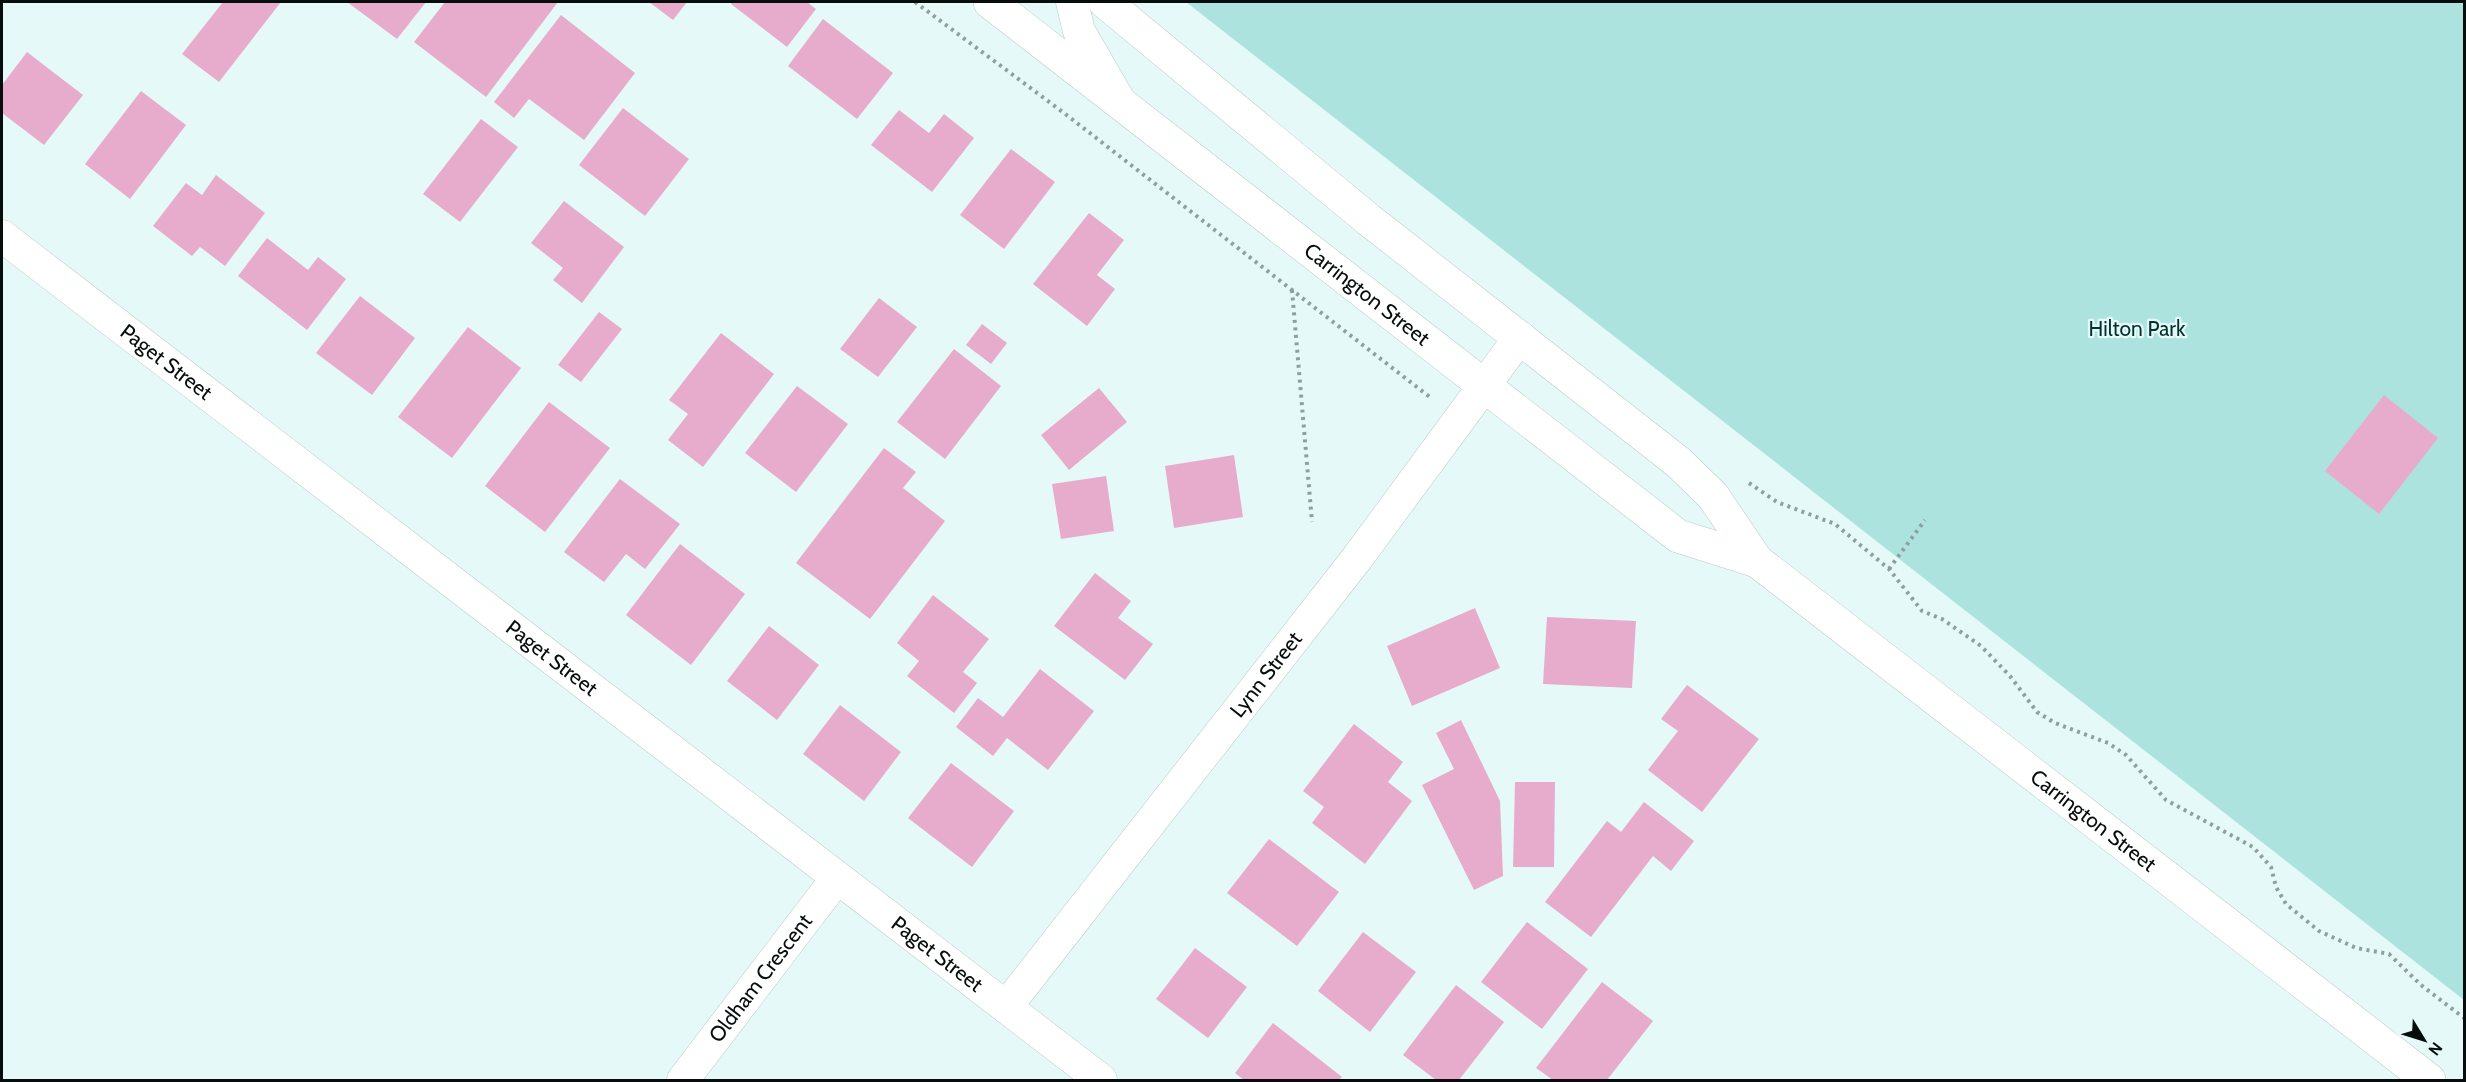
<svg xmlns="http://www.w3.org/2000/svg" width="2466" height="1082" font-family="Cabin,sans-serif">
<rect width="100%" height="100%" fill="#e5faf8"/>
<path fill="#ade3de" d="M1186,2H2464V1000Z"/>
<g fill="#e7accc">
<path d="M223,2H281L219,82L182,54Z"/>
<path d="M347,2H426L397,39Z"/>
<path d="M445,2H558L486,97L414,42Z"/>
<path d="M649,2H687L673,20Z"/>
<path d="M732,2H807L816,9L787,47L731,4Z"/>
<path d="M561,15L635,73L584,140L529,99L514,118L494,102Z"/>
<path d="M823,19L893,73L857,119L788,66Z"/>
<path d="M27,52L83,95L44,145L2,113V85Z"/>
<path d="M141,91L186,125L130,199L85,164Z"/>
<path d="M623,108L689,159L645,216L579,165Z"/>
<path d="M899,110L929,133L944,114L974,138L932,192L871,145Z"/>
<path d="M481,119L518,147L460,222L423,194Z"/>
<path d="M1011,149L1055,182L1004,249L960,215Z"/>
<path d="M216,175L265,213L225,266L200,247L192,256L153,226L186,183L202,195Z"/>
<path d="M564,201L624,247L582,303L553,280L563,268L531,243Z"/>
<path d="M1089,213L1124,240L1097,275L1115,289L1087,326L1033,284Z"/>
<path d="M267,238L308,270L318,257L346,279L307,330L238,276Z"/>
<path d="M360,296L415,338L372,395L316,353Z"/>
<path d="M879,298L917,327L878,377L840,349Z"/>
<path d="M599,312L622,329L581,382L558,365Z"/>
<path d="M982,324L1007,343L991,364L966,345Z"/>
<path d="M468,327L521,368L452,458L398,417Z"/>
<path d="M721,333L774,374L703,467L668,440L688,414L669,400Z"/>
<path d="M954,349L1001,386L945,459L897,422Z"/>
<path d="M797,386L848,424L796,492L745,453Z"/>
<path d="M1099,388L1127,422L1069,470L1041,435Z"/>
<path d="M2384,395L2438,438L2379,514L2325,471Z"/>
<path d="M549,402L610,448L545,532L485,486Z"/>
<path d="M884,448L916,472L903,488L945,521L870,619L796,563Z"/>
<path d="M1234,455L1243,517L1174,528L1165,466Z"/>
<path d="M1106,476L1114,531L1061,539L1052,484Z"/>
<path d="M620,479L680,524L645,569L626,554L604,582L564,552Z"/>
<path d="M680,544L745,594L691,665L626,615Z"/>
<path d="M1095,573L1131,601L1118,618L1153,644L1125,680L1054,626Z"/>
<path d="M933,595L989,639L963,672L977,683L954,713L907,676L919,661L897,643Z"/>
<path d="M1475,608L1500,668L1412,706L1387,646Z"/>
<path d="M1547,617L1636,621L1632,688L1543,684Z"/>
<path d="M769,626L819,665L777,720L727,681Z"/>
<path d="M1040,669L1094,711L1048,770L1007,738L993,756L956,727L978,698L1003,717Z"/>
<path d="M1687,685L1759,739L1702,812L1648,770L1678,731L1661,719Z"/>
<path d="M840,705L901,752L864,801L803,754Z"/>
<path d="M1461,720L1500,801L1503,876L1474,890L1422,785L1454,769L1436,733Z"/>
<path d="M1354,724L1403,762L1388,782L1412,801L1365,864L1312,823L1324,807L1303,791Z"/>
<path d="M951,763L1014,811L972,867L908,818Z"/>
<path d="M1515,782H1555L1554,867H1513Z"/>
<path d="M1644,802L1694,841L1671,871L1653,856L1591,937L1545,902L1607,821L1621,832Z"/>
<path d="M1269,839L1339,892L1297,946L1227,893Z"/>
<path d="M1527,922L1588,969L1542,1029L1481,982Z"/>
<path d="M1363,932L1416,972L1370,1032L1318,991Z"/>
<path d="M1195,948L1247,987L1208,1038L1156,999Z"/>
<path d="M1602,982L1653,1021L1607,1080H1553L1536,1068Z"/>
<path d="M1456,985L1504,1022L1459,1080H1436L1403,1055Z"/>
<path d="M1273,1023L1342,1077L1339,1080H1244L1235,1073Z"/>
</g>
<g fill="none" stroke-linecap="round" stroke-linejoin="round">
<g stroke="#b7ccca" stroke-width="33">
<g id="minor">
<path d="M1072,2L1079,31L1120,102"/>
<path id="s1" d="M2,236L1101,1080"/>
<path id="s2" d="M1006,1007L1358,557L1520,337"/>
<path id="s3" d="M683,1080L837,878"/>
</g>
</g>
<g stroke="#b7ccca" stroke-width="34">
<g id="secondary">
<path id="s4" d="M990,2L1678,536L1757,561"/>
<path id="s5" d="M1105,2L1369,220L1678,462L1713,496L1757,561L2429,1080"/>
</g>
</g>
<g stroke="#909f9e" stroke-width="4" stroke-dasharray="3 4.5" stroke-linecap="butt">
<path d="M915,2L1064,113L1431,398"/>
<path d="M1292,290L1312,522"/>
<path d="M1749,483L1777,502L1835,524L1889,569L1922,611L1942,619L1981,646L2010,676L2037,712L2055,723L2108,743L2126,755L2166,800L2253,847L2271,867L2276,887L2286,904L2319,931L2356,948L2389,954L2421,985L2464,1018"/>
<path d="M1889,569L1925,520"/>
</g>
<use href="#minor" stroke="#fff" stroke-width="32"/>
<use href="#secondary" stroke="#fff" stroke-width="33"/>
</g>
<g text-anchor="middle" stroke-width="4.5" stroke-linejoin="round" paint-order="stroke">
<g font-size="21" fill="#070d0d" stroke="#e5faf8">
<text dy="7" stroke="none"><textPath href="#s4" startOffset="477">Carrington Street</textPath></text>
<text dy="7" stroke="none"><textPath href="#s1" startOffset="207">Paget Street</textPath></text>
<text dy="7" stroke="none"><textPath href="#s1" startOffset="693">Paget Street</textPath></text>
<text dy="7" stroke="none"><textPath href="#s2" startOffset="422">Lynn Street</textPath></text>
<text dy="7" stroke="none"><textPath href="#s5" startOffset="1287">Carrington Street</textPath></text>
<text dy="7" stroke="none"><textPath href="#s1" startOffset="1179">Paget Street</textPath></text>
<text dy="7" stroke="none"><textPath href="#s3" startOffset="128">Oldham Crescent</textPath></text>
</g>
<g font-size="21" fill="#06302e" stroke="#e5faf8">
<text x="2137" y="336">Hilton Park</text>
</g>
</g>
<rect width="2466" height="1082" fill="none" stroke="#070d0d" stroke-width="6"/>
<g transform="translate(2424 1040) rotate(128)" stroke="#e5faf8" stroke-width="4.5" paint-order="stroke">
<path d="M0-4.5L10 22L0 15L-10 22Z" fill="#070d0d"/>
<text y="-9" font-size="16" font-weight="bold" text-anchor="middle" fill="#070d0d">N</text>
</g>
</svg>
